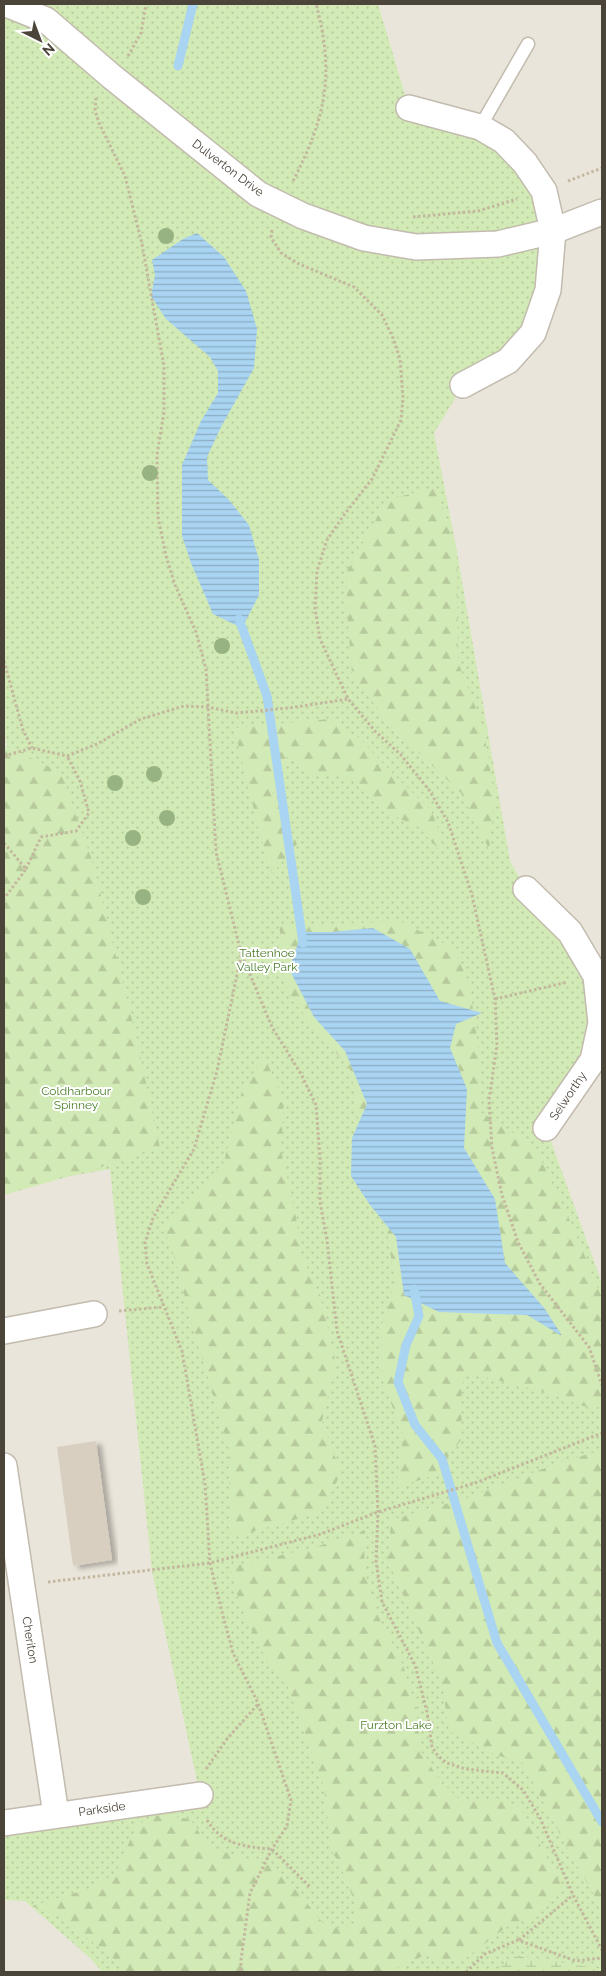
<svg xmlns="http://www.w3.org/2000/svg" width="606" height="1976" font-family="Raleway,sans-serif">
<defs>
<pattern id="grass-dots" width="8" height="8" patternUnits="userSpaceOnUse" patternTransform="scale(1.25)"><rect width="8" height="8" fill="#d2eab5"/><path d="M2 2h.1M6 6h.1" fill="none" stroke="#b6ca9c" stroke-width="1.8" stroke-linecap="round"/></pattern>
<pattern id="forest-firs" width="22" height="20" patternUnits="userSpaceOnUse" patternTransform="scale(1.25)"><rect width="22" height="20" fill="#d2eab5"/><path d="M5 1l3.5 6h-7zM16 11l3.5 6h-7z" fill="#b6ca9c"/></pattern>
<pattern id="wetland-marsh" width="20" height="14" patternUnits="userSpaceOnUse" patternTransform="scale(1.25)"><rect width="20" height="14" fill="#d2eab5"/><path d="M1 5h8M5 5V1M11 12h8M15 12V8" fill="none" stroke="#b6ca9c"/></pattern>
<pattern id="water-rules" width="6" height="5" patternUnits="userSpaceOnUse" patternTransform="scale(1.25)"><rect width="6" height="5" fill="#a9d4f2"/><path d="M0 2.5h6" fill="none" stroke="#8caec5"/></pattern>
<filter id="shadow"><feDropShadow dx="5.5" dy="3" stdDeviation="2.5" flood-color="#0004"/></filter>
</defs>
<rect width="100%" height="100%" fill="#f6f3ec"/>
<rect fill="#eae5da" x="4" y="4" width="598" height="1968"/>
<path fill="url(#grass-dots)" d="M4,4H378L409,108L480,127L544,191L533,333L463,385L434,433L457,552L510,861L526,889L570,932L601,1023L546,1128L602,1283V1972H102L90,1958L25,1901L4,1900V1823L200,1795L152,1571L110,1169L4,1188V748L7,747L4,729Z"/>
<g fill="url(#forest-firs)">
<path d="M436,487L457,552L458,662L483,727L495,800L489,849L461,793L388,723L352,673L347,611V571L387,500Z"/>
<path d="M329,719L360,739L396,777L431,810L441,836L440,851L419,827L394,816L354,781L337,775L316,776L287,757L273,793L297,844L272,874L260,835L234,728Z"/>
<path d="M7,747L61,772L92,860L136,1036L160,1148L115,1163L4,1195V748Z"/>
<path d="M400,921L455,949L470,988L479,1054V1111L535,1147L574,1230L602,1298V1407L589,1408L541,1391L464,1372L461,1400L462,1439L432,1476L396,1488L403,1435L381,1376V1328L395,1283L387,1231L368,1185L351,1071L288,995L279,924L319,925Z"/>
<path d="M264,1056L284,1101L281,1151L295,1211L302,1257L321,1297L336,1364L322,1421L341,1473L322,1512L230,1538L229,1449L192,1324L175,1259L164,1228L224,1162L242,1091Z"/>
<path d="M602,1450V1909L566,1846L523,1763L496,1755L449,1731L442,1683L388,1561L391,1520L473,1496L555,1464Z"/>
<path d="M365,1530L364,1569L377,1614L402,1662L417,1711L420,1750L439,1779L462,1802L495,1798L521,1808L564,1890L531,1917L505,1928L468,1957L441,1963L427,1954L398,1967L396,1972H122L114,1959L62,1918L32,1906L85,1890L115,1874L137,1825L158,1815L190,1819L209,1847L274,1867L298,1892L322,1922L341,1930L356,1922L355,1903L342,1870L331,1849L324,1787L286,1682L260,1649L240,1605L230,1567L316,1547Z"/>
</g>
<path fill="url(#wetland-marsh)" d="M514,1955L602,1969V1972H495Z"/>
<g fill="url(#water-rules)">
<path d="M197,233L224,257L246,291L257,329L254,368L221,427L207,457L208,480L229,500L249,525L259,560V595L242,628L213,614L191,563L182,536V465L201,421L218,393V371L210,357L166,319L151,296L155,275L152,260L183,239Z"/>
<path d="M373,928L410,949L440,1001L482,1013L456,1024L450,1048L467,1089L464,1148L495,1199L505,1263L545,1309L562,1336L527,1315L439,1312L404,1295L396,1237L370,1205L351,1176L352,1138L367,1104L345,1051L314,1017L289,969L302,932H332Z"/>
</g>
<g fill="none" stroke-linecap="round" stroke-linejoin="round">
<g stroke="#a9d4f2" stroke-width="9">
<path d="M178,66L193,4"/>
<path d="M239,619L267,696L303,943"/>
<path d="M414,1289L419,1316L406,1345L398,1382L415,1425L442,1459L497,1643L602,1822"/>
</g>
</g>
<path fill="#d8cfc1" filter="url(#shadow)" d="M96,1441L112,1560L73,1566L57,1447Z"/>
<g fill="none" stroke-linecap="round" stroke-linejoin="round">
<g stroke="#c2bbae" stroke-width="15">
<path id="service" d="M480,127L528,44"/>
</g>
<g stroke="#c2bbae" stroke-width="28">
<g id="minor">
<path d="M6,4L46,20L111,76L258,194L303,216L364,238L416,247L498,244L553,231L602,212"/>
<path d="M409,108L480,127L504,141L525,163L544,191L553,231L548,290L533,333L508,361L463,385"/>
<path d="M526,889L570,932L596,976L601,1023L593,1060L546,1128"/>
<path d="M4,1331L94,1314"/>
<path d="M4,1466L56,1815"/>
<path d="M4,1823L200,1795"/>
</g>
</g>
<g stroke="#c4b79f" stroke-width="3" stroke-dasharray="2.5 2.5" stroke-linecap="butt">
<path d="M128,56L141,33L146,4"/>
<path d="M96,98L95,110L99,123L125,176L142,244L164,366V412L157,455L158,517L166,556L175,585L196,632L206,669L216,852L241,953L272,1027L301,1074L316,1105L320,1158V1202L327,1240L337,1331L375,1446L378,1512L376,1561L382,1602L415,1665L427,1712L432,1747L438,1756L447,1763L466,1769L503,1773L523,1790L540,1818L573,1895L602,1950"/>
<path d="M293,181C326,117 335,74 316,4"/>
<path d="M568,181L602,168"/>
<path d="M413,217L478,211L517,199"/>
<path d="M272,230L271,237L281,253L299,264L354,287L382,315L393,338L400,359L403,398L401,420L372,479L344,515L327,540L317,571L315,609L320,639L348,699L375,731L401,755L429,790L448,822L472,895L495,999L497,1045L489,1100L492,1148L502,1195L518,1242L540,1284L589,1347L602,1385"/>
<path d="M4,661L23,730L32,748"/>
<path d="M4,756L32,748L67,756L97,744L141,719L184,706L207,707L236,713L289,708L348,699"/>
<path d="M4,843L26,869L4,899"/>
<path d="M26,869L41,837L76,831L89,813L80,781L67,756"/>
<path d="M241,955L217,1071L194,1149L153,1218L145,1243L147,1264L182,1351L205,1484L210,1563L222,1612L233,1653L258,1703L291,1800L287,1826L272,1849L250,1893L241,1960V1972"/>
<path d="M495,999L568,982"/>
<path d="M119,1311L163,1307"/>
<path d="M48,1582L210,1563L321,1534L378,1512L475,1483L602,1433"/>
<path d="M206,1769L227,1739L258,1704"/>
<path d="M207,1820C222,1845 246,1847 272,1849L310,1887"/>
<path d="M519,1940L573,1895"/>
<path d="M466,1972L485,1954L518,1940L576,1961L602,1958"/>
</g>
<use href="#service" stroke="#fff" stroke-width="12"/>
<use href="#minor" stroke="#fff" stroke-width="25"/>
</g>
<g fill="#97b381">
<circle cx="166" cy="236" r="8"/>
<circle cx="150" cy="473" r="8"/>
<circle cx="222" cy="646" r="8"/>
<circle cx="154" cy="774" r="8"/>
<circle cx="115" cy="783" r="8"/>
<circle cx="167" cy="818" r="8"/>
<circle cx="133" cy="838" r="8"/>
<circle cx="143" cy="897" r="8"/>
</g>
<g text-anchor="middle" stroke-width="4" stroke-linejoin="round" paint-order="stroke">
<g font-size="12" fill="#4b4439" stroke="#fff">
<text transform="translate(228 168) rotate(37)" y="4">Dulverton Drive</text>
<text transform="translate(568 1096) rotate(-56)" y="4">Selworthy</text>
<text transform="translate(30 1640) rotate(81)" y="4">Cheriton</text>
<text transform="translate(102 1809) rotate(-8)" y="4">Parkside</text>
</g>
<g font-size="12" fill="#4a7f2a" stroke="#fff">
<text x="267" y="957">Tattenhoe<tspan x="267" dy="14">Valley Park</tspan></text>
<text x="76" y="1095">Coldharbour<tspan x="76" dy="14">Spinney</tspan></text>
<text x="396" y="1729">Furzton Lake</text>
</g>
</g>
<rect width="606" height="1976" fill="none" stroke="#4b4439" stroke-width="10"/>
<g transform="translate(40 40) rotate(138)" stroke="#ffffff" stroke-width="4" paint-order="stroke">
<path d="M0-4L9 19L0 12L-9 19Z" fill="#4b4439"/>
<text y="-8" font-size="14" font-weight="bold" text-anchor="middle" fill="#4b4439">N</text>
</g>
</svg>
